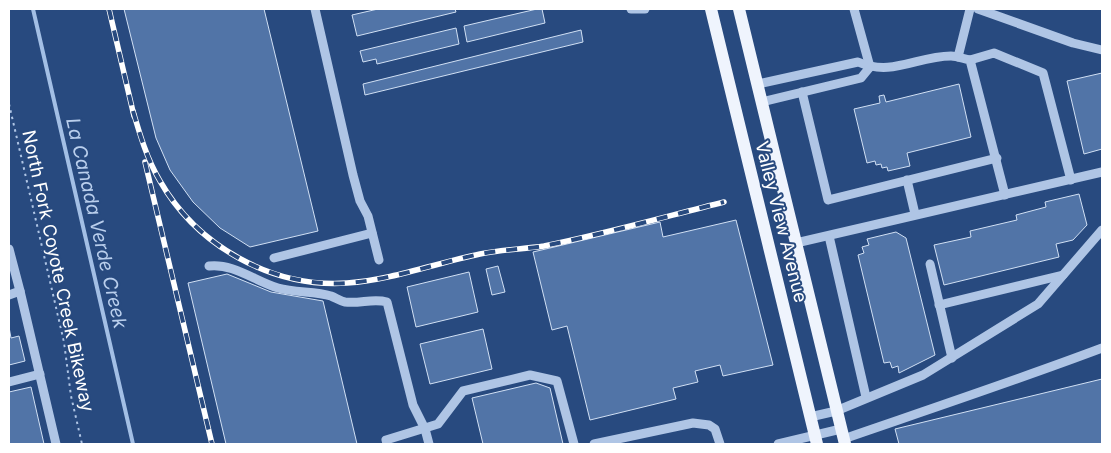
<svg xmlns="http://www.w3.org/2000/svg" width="1111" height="453" font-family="Inter,sans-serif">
<rect width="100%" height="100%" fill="#284a7f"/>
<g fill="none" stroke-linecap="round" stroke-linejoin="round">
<path stroke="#a3bfe5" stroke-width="4" d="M33,9L133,444"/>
</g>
<g fill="#5174a7" stroke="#d1e0f4">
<path d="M124,9H264L318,231L250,247L220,228L193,202L170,170L156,138Z"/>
<path d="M378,9H455L456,12L357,36L352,15Z"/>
<path d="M537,9H542L545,23L467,42L464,26Z"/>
<path d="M456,28L459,44L377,64L376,59L363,62L360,51Z"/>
<path d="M581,30L583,42L365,95L363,84Z"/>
<path d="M1102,73V149L1084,154L1067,81Z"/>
<path d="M959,84L971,137L907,153L910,166L888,171L887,167L882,168L881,164L876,165L875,161L867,163L854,109L880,103L879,96L884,95L886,102Z"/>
<path d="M1079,194L1087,225L1073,240L1056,244L1059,257L944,285L934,245L971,237L970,231L1017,220L1016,215L1046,207L1045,202Z"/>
<path d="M736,220L773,365L723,376L720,365L695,371L698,382L673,388L676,399L590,420L567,326L552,330L533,252L660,222L663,237Z"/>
<path d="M896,232L906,238L935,355L899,373L898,366L892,368L890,362L884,363L858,255L864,253L862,247L869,245L867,239Z"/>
<path d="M498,266L505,292L492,295L486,269Z"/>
<path d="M469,272L478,312L416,327L407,287Z"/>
<path d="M227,274L271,292L323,301L357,444H226L188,283Z"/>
<path d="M9,327L11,338L19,336L25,361L9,365Z"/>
<path d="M483,329L492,369L430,384L420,344Z"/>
<path d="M1102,379V444H899L895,429Z"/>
<path d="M536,383L550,388L563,444H483L472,398Z"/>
<path d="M31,387L44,444H9V392Z"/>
</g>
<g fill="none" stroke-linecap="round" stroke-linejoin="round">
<path stroke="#afc5e5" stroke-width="2" stroke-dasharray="2.5 4" stroke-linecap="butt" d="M9,104L64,342L71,396L82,444"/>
<g stroke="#afc5e5" stroke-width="9">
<path d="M315,9L353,175L360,201L368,216L379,260"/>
<path d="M631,9H645"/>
<path d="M854,9L870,67"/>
<path d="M978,9L1073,43L1102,50"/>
<path d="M958,57L970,9"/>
<path d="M970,60L994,53L1043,73L1071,180"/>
<path d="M758,84L858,62C892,77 917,56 951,56C957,56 964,59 970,60L1005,195"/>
<path d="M802,92L828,200L997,158"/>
<path d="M762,102L861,78L870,67"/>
<path d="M907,180L915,214"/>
<path d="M829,236L866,397"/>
<path d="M796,243L1102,172"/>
<path d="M9,249L20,291L9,295"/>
<path d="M274,258L372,233"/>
<path d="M930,264L952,358"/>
<path d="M209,266C233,263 255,281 278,288C295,293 315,291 331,296C336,298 340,301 345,302C360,304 373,298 387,302L413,405L425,429L429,444"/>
<path d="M20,291L56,444"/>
<path d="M939,305L1063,275"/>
<path d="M9,382L40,374"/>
<path d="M810,417L836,411L923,375L1038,304L1102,230"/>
<path d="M843,439C930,409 1017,380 1102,348"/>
<path d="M387,444L386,440L438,424L463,391L530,375L557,381L574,444"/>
<path d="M594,444L693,423L709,425L715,429L720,444"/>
<path d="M778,444L841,429"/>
</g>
<g stroke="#eff4fd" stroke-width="12">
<path d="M711,9L817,444"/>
<path d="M739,9L845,444"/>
</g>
<g stroke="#fff" stroke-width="5.5">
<g id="rail">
<path d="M109,9L134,116"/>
<path d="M133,111C140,135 147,159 160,181C197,246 272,288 347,283C392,280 436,263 480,254C501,250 523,249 544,246C604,234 664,217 724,202"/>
<path d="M145,162L212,444"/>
</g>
</g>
<use href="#rail" stroke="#284a7f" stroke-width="4" stroke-dasharray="11" stroke-linecap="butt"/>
</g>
<g text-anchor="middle" stroke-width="4" stroke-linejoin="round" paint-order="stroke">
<g font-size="18" fill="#fff" stroke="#284a7f">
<text transform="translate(781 222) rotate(76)" y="6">Valley View Avenue</text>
<text transform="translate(58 271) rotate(78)" y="6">North Fork Coyote Creek Bikeway</text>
</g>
<g font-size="19" font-style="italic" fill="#bacfed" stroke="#284a7f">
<text transform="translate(97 223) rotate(77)" y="7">La Canada Verde Creek</text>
</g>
</g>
<rect width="1111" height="453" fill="none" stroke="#ffffff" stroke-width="20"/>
</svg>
